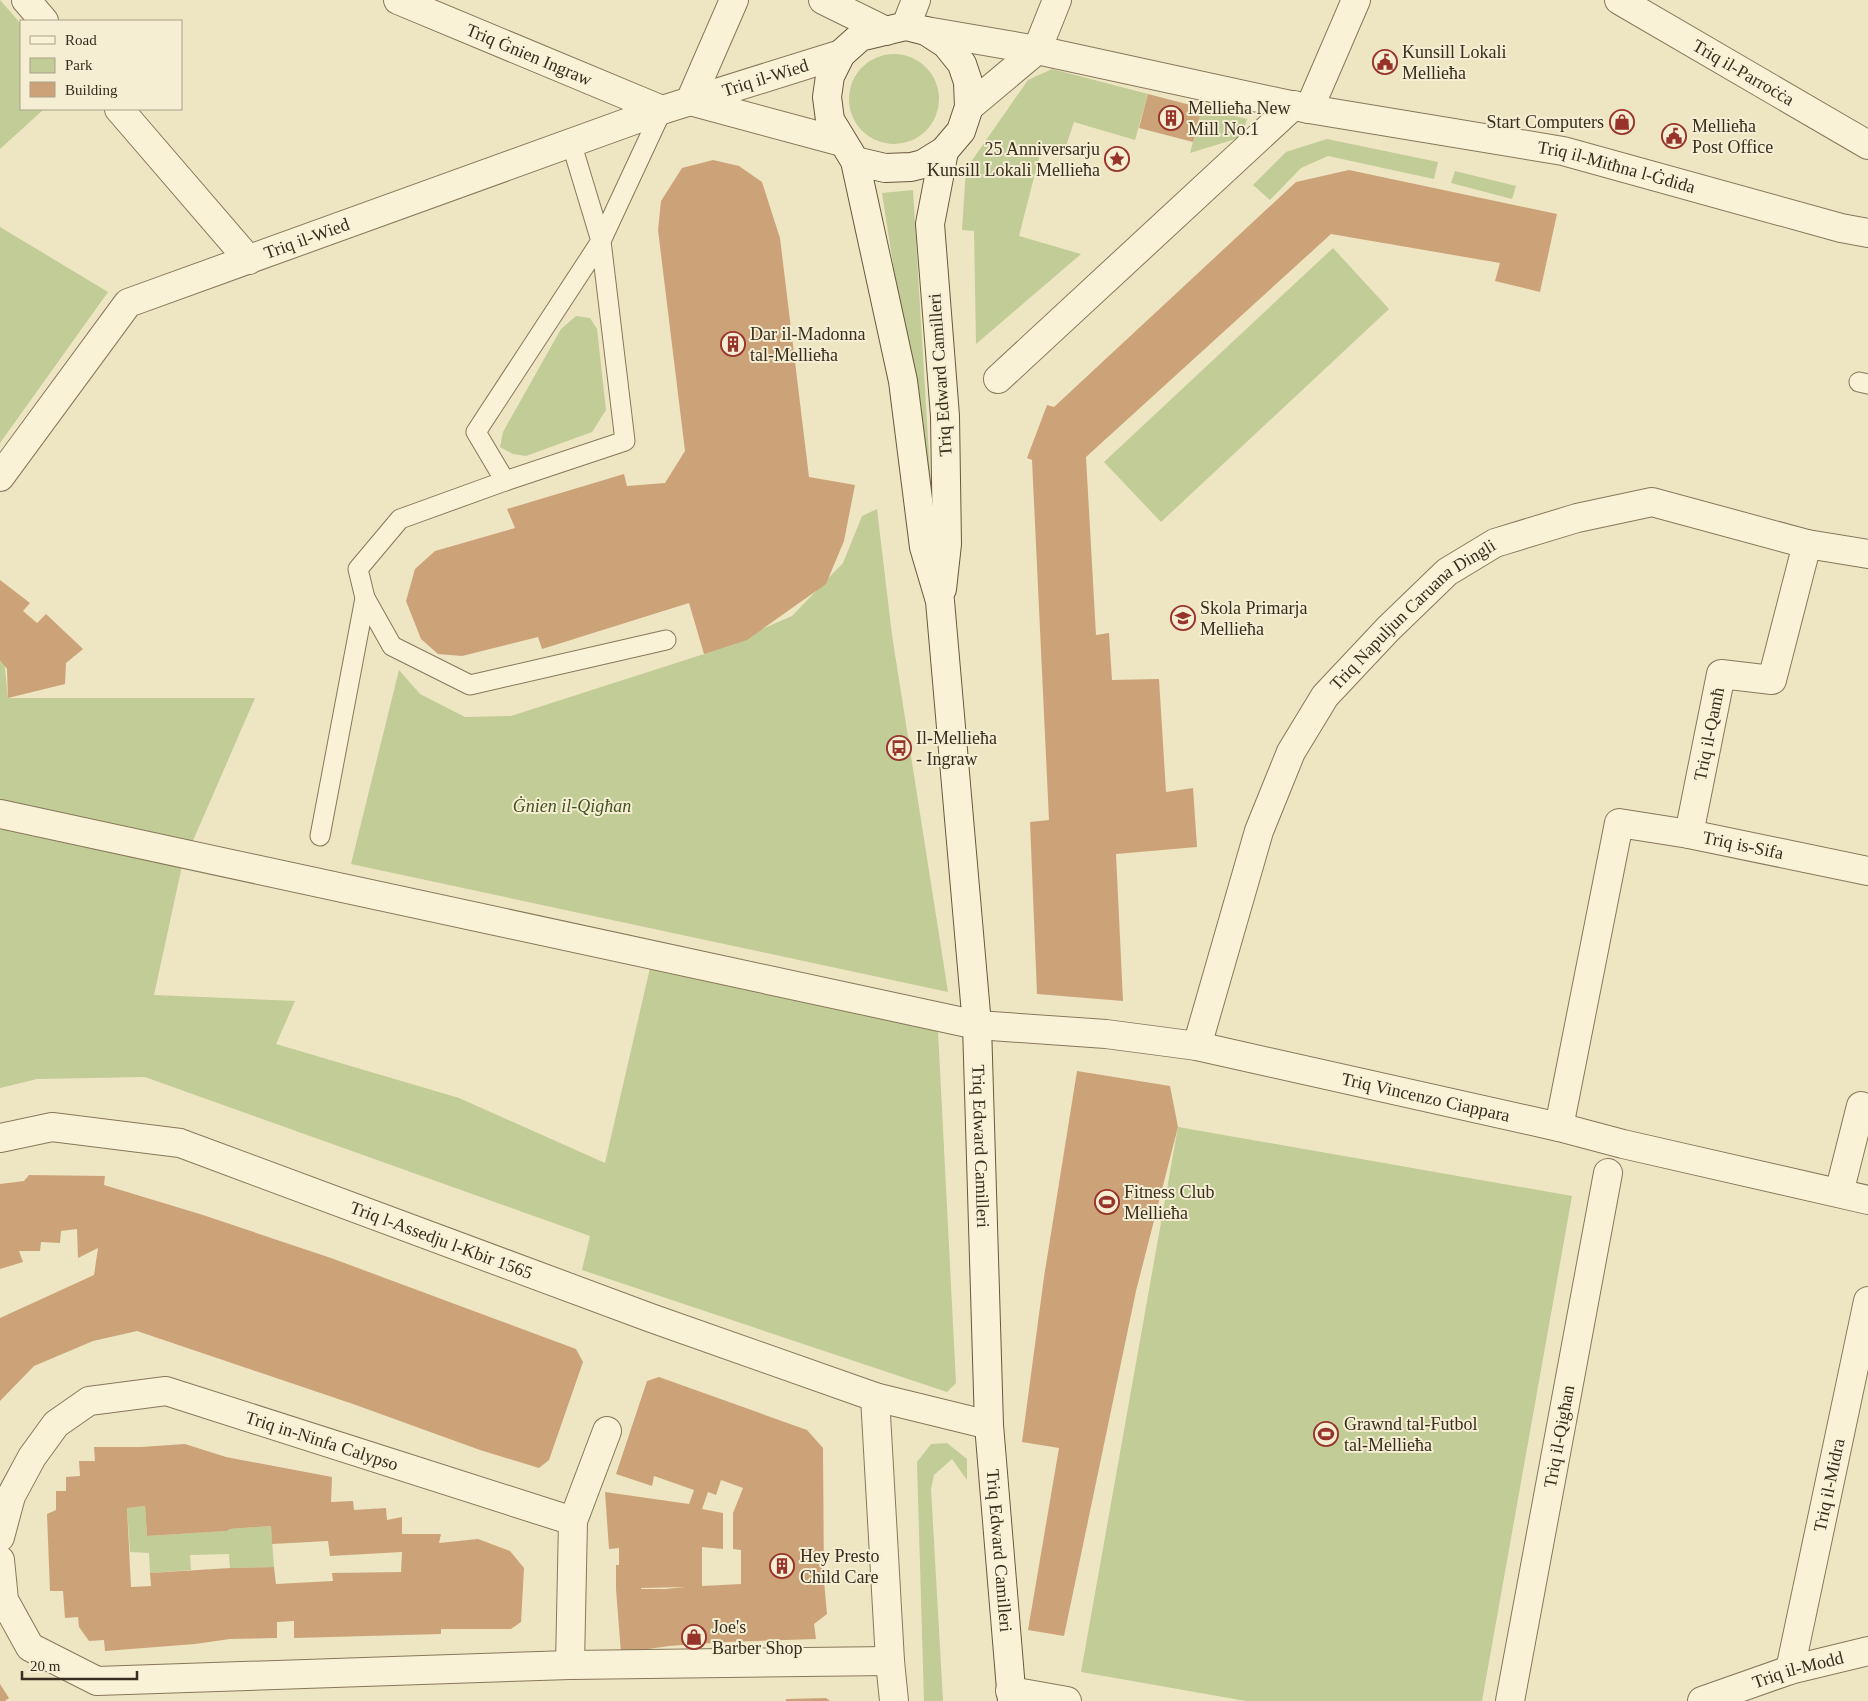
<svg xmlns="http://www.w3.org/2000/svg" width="1868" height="1701" viewBox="0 0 1868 1701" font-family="Georgia,serif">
  <rect width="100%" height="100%" fill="#eee5c3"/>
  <g fill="#c1cc97">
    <path d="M0 0 21 24V109H44L0 149Z"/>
    <circle cx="894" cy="99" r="45"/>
    <path d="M1052 69 1148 94 1135 140 1074 122 1065 149 1042 146 1019 236 1081 254 976 344 974 231 962 230 966 169 1028 80Z"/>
    <path d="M1202 108 1247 119 1242 137 1190 153Z"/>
    <path d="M1327 139 1438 162 1434 179 1328 156 1301 168 1270 200 1253 185 1286 152Z"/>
    <path d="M1455 171 1516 186 1512 199 1451 183Z"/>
    <path d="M913 190 933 522 882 193Z"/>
    <path d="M0 227 108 292 0 443Z"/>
    <path d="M1333 248 1389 309 1161 522 1104 462Z"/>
    <path d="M576 316 590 318 597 329 606 410 592 432 526 456 513 454 500 447 503 432 561 329Z"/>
    <path d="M877 509 892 635 948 992 351 864 399 670 420 694 465 717 511 716 704 654 792 616 843 563 862 516Z"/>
    <path d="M0 620 8 698H255L182 866 154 995 295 1001 276 1044 459 1098 605 1163 650 968 938 1031 956 1383 947 1392 582 1270 590 1236 145 1077 37 1079 0 1088Z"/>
    <path d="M1178 1127 1572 1196 1482 1701H1246L1081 1672Z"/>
    <path d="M947 1443 967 1459V1480L952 1459 934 1475 931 1489 943 1701H924L917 1462 931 1444Z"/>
    <path d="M145 1506 147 1536 227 1531 230 1529 271 1526 274 1567 230 1568 229 1554 190 1555 191 1570 150 1573 149 1553 130 1552 127 1508Z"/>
  </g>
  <g fill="#cca378" fill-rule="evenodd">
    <path d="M1148 94 1202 108 1193 142 1139 128Z"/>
    <path d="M713 160 739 166 762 182 780 238 809 477 855 485 844 541 826 584 747 640 704 654 689 603 542 649 538 637 462 656 438 654 421 639 406 601 415 569 435 551 515 528 507 509 624 474 627 486 665 483 685 451 658 230 661 201 682 168Z"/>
    <path d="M1349 170 1557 214 1540 292 1495 281 1500 263 1331 234 1086 457 1096 635 1109 633 1112 680 1159 679 1166 792 1193 788 1197 847 1116 854 1123 1001 1037 994 1030 822 1049 820 1032 460 1027 458 1047 405 1054 407 1296 182Z"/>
    <path d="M0 580 30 603 23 611 37 623 46 614 83 649 66 663 65 684 8 698 7 669 0 660Z"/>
    <path d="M1077 1071 1170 1086 1178 1127 1136 1291 1064 1636 1028 1630 1059 1448 1022 1442 1044 1277Z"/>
    <path d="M29 1175 105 1176 104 1185 203 1215 331 1258 576 1349 583 1362 549 1460 539 1468 480 1450 353 1404 137 1331 93 1341 34 1366 0 1401V1318L94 1275 98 1248 78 1258 77 1229 61 1231 60 1243 41 1242 40 1251H19L23 1262 0 1269V1184L24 1181Z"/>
    <path d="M659 1377 807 1430 823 1448 824 1581 827 1614 814 1624 816 1639 726 1642 669 1646 621 1653 616 1589V1565H619V1548L609 1549 605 1492 689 1504 694 1490 654 1476 652 1486 616 1474 647 1381ZM721 1480 743 1488 733 1513V1549L741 1550V1584L702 1586V1547L723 1549V1513L702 1509 708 1492 716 1495ZM685 1587 665 1589H641V1588Z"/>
    <path d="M185 1444 226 1457 332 1477 331 1502 353 1501 354 1510 386 1508 387 1520 402 1517V1534H441L439 1543 478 1539 510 1551 524 1568 521 1622 511 1629H441V1634L294 1638V1621L277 1622V1638L230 1639 195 1644 105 1651 104 1640 89 1641 79 1627 78 1617 65 1618 63 1591H50L47 1514 56 1510V1491H66V1477L80 1476 79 1461H95L94 1447H141ZM145 1506 147 1536 227 1531 230 1529 271 1526 272 1544 328 1541 330 1556 402 1552 401 1572 332 1573 333 1581 276 1584 274 1567 230 1568 150 1573 151 1586 131 1587 127 1508Z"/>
    <path d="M0 1684 9 1698 5 1701H0Z"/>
    <path d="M826 1698 830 1701H786V1699Z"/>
  </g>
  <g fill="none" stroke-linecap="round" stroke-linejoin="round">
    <defs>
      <g id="lane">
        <path d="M571 142 601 241 625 441 505 481 476 432 601 241 662 110"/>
        <path d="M1859 382 1868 384"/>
        <path d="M365 598 392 646 470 685 666 640"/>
        <path d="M320 836 365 598 358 569 400 519 505 481"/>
      </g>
      <g id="street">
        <path d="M26 0 44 21"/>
        <path id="s1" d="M398 0 662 110"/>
        <path d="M823 0 886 31"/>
        <path id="s2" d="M1619 0 1868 145"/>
        <path d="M906 26 916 0"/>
        <path id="s3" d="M926 31 1037 50 1309 109 1563 151 1841 228 1868 233"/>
        <path d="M690 101 842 142"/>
        <path d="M690 101 734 0"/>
        <path d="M969 107 1037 50 1057 0"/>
        <path d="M119 109 249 260"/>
        <path d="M1309 109 1356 0"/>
        <path d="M998 379 1294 105"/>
        <path id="s4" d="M0 477 128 303 662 110 841 54"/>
        <path id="s5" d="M0 814 977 1025 1106 1034 1197 1046 1559 1127 1623 1144 1868 1200"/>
        <path id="s6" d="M1689 834 1721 674 1772 680 1807 544"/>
        <path id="s7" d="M1197 1046 1259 831 1291 752 1325 696 1388 629 1447 572 1495 543 1577 518 1652 502 1807 544 1868 554"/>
        <path id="s8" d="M1559 1127 1619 823 1689 834 1868 871"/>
        <path id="s9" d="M0 1138 52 1127 180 1143 651 1318 875 1397 890 1661 894 1701"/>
        <path d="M1839 1193 1861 1106"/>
        <path d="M875 1397 989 1425"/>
        <path d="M573 1521 607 1431"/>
        <path id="s10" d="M0 1537 11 1496 32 1457 56 1424 89 1401 166 1391 573 1521 570 1665"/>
        <path d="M0 1560 4 1600 30 1647 97 1681 570 1665 890 1661"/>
        <path id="s11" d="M1790 1670 1868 1301"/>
        <path d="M1010 1691 1067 1701"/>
        <path id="s12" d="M1510 1701 1608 1173"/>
        <path id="s13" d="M1702 1701 1790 1670 1868 1651"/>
      </g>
      <g id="secondary">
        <path id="s14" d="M855 161 885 168 911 167 923 164 944 151 961 131 969 107 968 82 962 64 946 44 926 31 906 26 860 37 841 54 830 76 827 97 830 120 855 161 903 381 924 547 940 601 977 1025 989 1425 1012 1701"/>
        <path d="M942 589 947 544 945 416 930 224 944 151"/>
      </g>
    </defs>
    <use href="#lane" stroke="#88775a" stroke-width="21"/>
    <use href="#street" stroke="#88775a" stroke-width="30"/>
    <use href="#secondary" stroke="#6a583d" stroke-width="30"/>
    <use href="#lane" stroke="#f9f2d6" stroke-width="19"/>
    <use href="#street" stroke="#f9f2d6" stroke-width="28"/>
    <use href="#secondary" stroke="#f9f2d6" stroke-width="28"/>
  </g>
  <defs>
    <symbol id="civic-ring" viewBox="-11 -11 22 22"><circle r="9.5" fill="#f5eed2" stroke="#97332a" stroke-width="1.5"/><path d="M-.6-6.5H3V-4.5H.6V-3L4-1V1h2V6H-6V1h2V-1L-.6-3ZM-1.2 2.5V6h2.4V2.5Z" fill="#97332a"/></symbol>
    <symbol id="building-ring" viewBox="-11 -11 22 22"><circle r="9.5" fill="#f5eed2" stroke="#97332a" stroke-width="1.5"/><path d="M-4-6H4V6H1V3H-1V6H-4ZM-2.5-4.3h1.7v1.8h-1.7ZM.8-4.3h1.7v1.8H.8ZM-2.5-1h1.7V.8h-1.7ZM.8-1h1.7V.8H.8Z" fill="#97332a"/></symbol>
    <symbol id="shop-ring" viewBox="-11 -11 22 22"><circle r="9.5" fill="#f5eed2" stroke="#97332a" stroke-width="1.5"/><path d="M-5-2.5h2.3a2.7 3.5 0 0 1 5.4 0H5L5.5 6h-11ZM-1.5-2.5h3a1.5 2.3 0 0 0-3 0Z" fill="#97332a"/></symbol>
    <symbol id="sight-ring" viewBox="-11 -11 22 22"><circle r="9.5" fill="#f5eed2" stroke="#97332a" stroke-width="1.5"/><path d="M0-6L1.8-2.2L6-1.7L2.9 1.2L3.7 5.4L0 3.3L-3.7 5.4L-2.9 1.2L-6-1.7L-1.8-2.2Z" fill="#97332a"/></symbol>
    <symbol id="school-ring" viewBox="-11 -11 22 22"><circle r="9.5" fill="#f5eed2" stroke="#97332a" stroke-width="1.5"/><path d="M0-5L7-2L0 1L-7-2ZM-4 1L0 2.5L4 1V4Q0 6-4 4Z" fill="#97332a"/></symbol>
    <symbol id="bus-ring" viewBox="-11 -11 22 22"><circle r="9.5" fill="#f5eed2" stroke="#97332a" stroke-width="1.5"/><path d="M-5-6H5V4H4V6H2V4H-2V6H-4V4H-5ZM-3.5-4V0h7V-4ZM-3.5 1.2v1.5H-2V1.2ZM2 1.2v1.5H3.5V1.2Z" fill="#97332a"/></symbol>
    <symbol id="stadium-ring" viewBox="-11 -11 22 22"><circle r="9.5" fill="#f5eed2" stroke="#97332a" stroke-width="1.5"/><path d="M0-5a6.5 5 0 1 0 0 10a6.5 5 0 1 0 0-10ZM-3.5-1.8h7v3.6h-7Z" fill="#97332a"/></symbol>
  </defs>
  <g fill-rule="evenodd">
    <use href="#civic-ring" x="1371" y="48" width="28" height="28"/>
    <use href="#building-ring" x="1157" y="104" width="28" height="28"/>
    <use href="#shop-ring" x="1608" y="108" width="28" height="28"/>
    <use href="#civic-ring" x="1660" y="122" width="28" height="28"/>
    <use href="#sight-ring" x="1103" y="145" width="28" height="28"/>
    <use href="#building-ring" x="719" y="330" width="28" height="28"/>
    <use href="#school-ring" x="1169" y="604" width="28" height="28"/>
    <use href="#bus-ring" x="885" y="734" width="28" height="28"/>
    <use href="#stadium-ring" x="1093" y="1188" width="28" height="28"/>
    <use href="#stadium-ring" x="1312" y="1420" width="28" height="28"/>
    <use href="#building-ring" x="768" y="1552" width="28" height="28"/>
    <use href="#shop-ring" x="680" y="1623" width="28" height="28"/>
  </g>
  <g text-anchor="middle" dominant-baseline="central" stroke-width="4" stroke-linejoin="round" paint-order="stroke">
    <g font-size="18" fill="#382d1e" stroke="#f5eed2" text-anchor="start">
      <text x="1402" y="52">Kunsill Lokali<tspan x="1402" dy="21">Mellieħa</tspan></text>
      <text x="1188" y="108">Mellieħa New<tspan x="1188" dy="21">Mill No.1</tspan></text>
      <text x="1604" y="122" text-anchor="end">Start Computers</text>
      <text x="1692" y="126">Mellieħa<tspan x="1692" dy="21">Post Office</tspan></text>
      <text x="1100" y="149" text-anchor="end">25 Anniversarju<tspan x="1100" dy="21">Kunsill Lokali Mellieħa</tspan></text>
      <text x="750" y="334">Dar il-Madonna<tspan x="750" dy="21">tal-Mellieħa</tspan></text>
      <text x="1200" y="608">Skola Primarja<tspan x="1200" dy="21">Mellieħa</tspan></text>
      <text x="916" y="738">Il-Mellieħa<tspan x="916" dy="21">- Ingraw</tspan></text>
      <text x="1124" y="1192">Fitness Club<tspan x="1124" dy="21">Mellieħa</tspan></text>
      <text x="1344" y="1424">Grawnd tal-Futbol<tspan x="1344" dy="21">tal-Mellieħa</tspan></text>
      <text x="800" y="1556">Hey Presto<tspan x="800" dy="21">Child Care</tspan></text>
      <text x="712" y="1627">Joe's<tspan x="712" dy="21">Barber Shop</tspan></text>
    </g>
    <g font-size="18" fill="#382d1e" stroke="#f5eed2">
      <text stroke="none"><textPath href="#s1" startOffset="142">Triq Ġnien Ingraw</textPath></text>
      <text stroke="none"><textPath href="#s2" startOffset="144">Triq il-Parroċċa</textPath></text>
      <text stroke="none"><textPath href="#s4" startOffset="892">Triq il-Wied</textPath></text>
      <text stroke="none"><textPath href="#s3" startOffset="704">Triq il-Mitħna l-Ġdida</textPath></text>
      <text stroke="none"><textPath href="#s4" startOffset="406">Triq il-Wied</textPath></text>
      <text transform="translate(940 375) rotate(-94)">Triq Edward Camilleri</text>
      <text stroke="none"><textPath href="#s7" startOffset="495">Triq Napuljun Caruana Dingli</textPath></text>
      <text stroke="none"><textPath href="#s6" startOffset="102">Triq il-Qamħ</textPath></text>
      <text stroke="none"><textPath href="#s8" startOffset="436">Triq is-Sifa</textPath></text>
      <text stroke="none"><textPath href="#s5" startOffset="1455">Triq Vincenzo Ciappara</textPath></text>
      <text stroke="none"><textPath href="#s14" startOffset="1445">Triq Edward Camilleri</textPath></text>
      <text stroke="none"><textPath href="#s9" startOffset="461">Triq l-Assedju l-Kbir 1565</textPath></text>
      <text stroke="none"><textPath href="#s12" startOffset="269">Triq il-Qigħan</textPath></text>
      <text stroke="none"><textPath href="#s10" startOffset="409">Triq in-Ninfa Calypso</textPath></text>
      <text stroke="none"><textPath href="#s11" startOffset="189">Triq il-Midra</textPath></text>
      <text stroke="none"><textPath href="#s14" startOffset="1850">Triq Edward Camilleri</textPath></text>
      <text stroke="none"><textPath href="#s13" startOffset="101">Triq il-Modd</textPath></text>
    </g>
    <g font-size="18" font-style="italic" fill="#445424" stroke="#f5eed2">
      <text x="572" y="806">Ġnien il-Qigħan</text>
    </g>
  </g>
  <rect x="20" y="20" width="162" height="90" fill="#f5eed2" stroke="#a9a18a"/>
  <rect x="30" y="36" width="25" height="8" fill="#f9f2d6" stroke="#a9a18a"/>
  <text x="65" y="45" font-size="15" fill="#382d1e">Road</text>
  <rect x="30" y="58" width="25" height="15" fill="#c1cc97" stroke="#a9a18a"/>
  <text x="65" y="70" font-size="15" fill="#382d1e">Park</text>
  <rect x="30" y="82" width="25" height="15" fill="#cca378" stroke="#a9a18a"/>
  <text x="65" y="95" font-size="15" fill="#382d1e">Building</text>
  <path d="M22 1671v8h115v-8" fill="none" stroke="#382d1e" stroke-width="2.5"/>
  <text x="30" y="1671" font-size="15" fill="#382d1e" stroke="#f5eed2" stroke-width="4" paint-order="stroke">20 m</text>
</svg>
